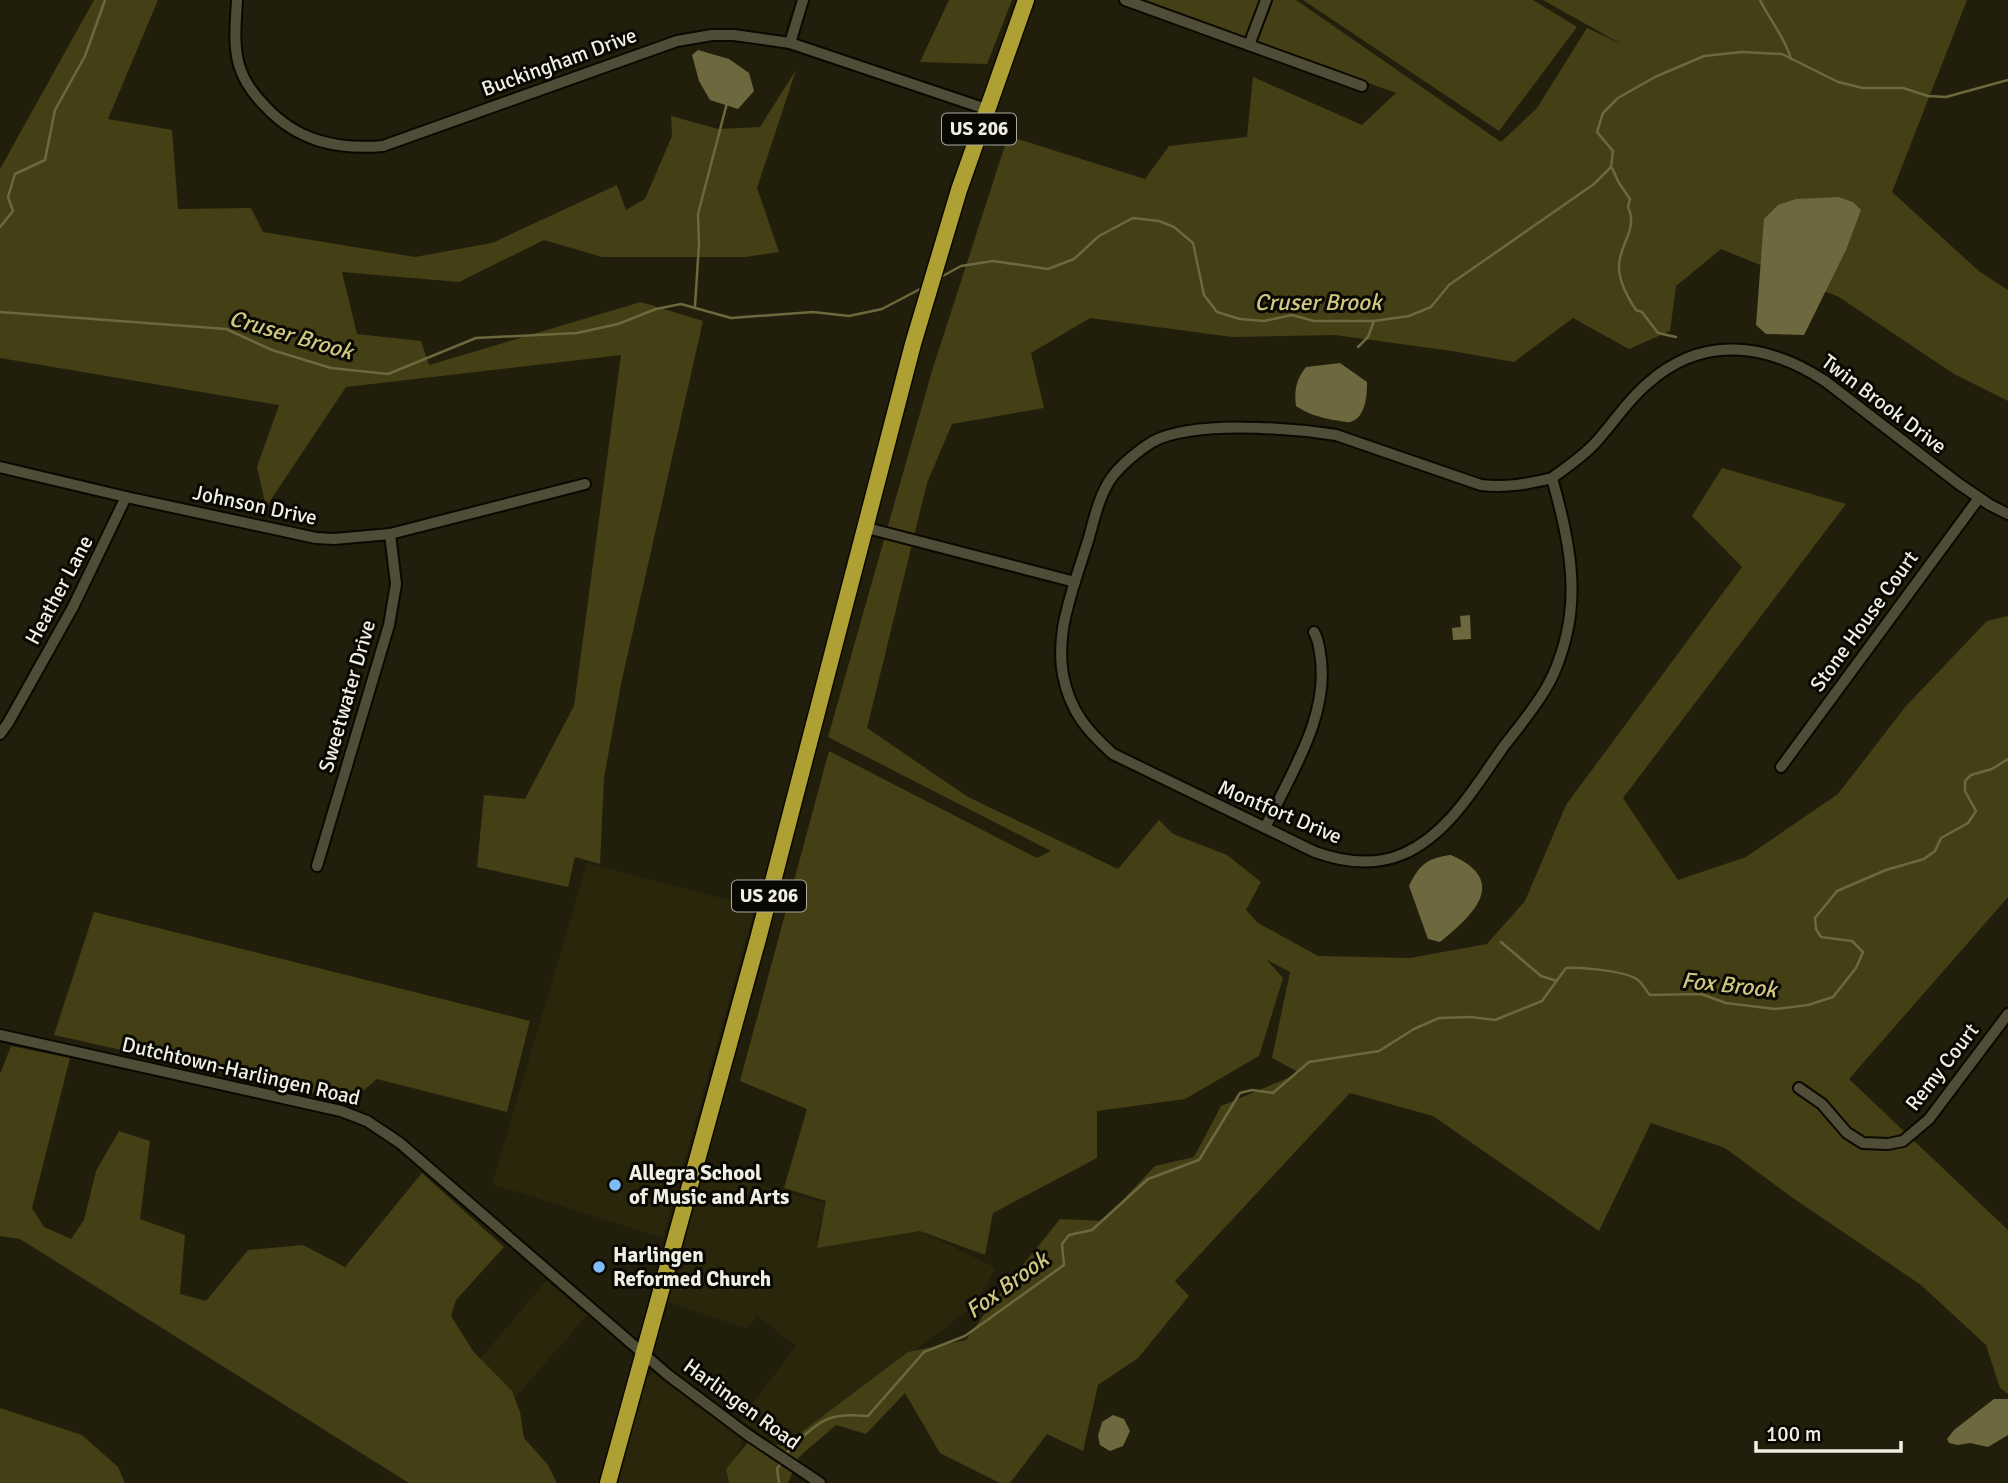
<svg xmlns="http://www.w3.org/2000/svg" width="2008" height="1483" viewBox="0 0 2008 1483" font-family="Signika,sans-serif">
  <rect width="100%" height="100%" fill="#211f0c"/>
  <g fill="#29260b">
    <path d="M587 863 755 907 663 1238 492 1184Z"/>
    <path d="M704 1170 827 1204 815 1243 853 1198 996 1268 975 1305 785 1449 740 1420 796 1346 757 1316 746 1328 668 1302Z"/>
    <path d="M546 1281 587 1315 515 1398 476 1364Z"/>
    <path d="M654 1373 743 1439 728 1483H618L646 1378Z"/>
  </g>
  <g fill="#453f16">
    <path d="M94 0H158L108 119 172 130 178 209 251 208 263 232 415 257 492 243 617 185 626 210 645 199 672 136 671 116 718 129 760 127 796 70 757 188 779 252 745 257H602L544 240 459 282 342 272 357 334 421 341 429 365 641 302 703 321 621 684 604 778 600 864 575 857 568 887 477 867 484 795 525 799 574 706 621 355 346 387 266 507 257 467 279 405 0 358V169Z"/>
    <path d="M949 0H1012L987 64 920 62Z"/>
    <path d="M1141 0H1296L1501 142 1537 108 1587 28 1623 45 1543 0H1967L1892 192 1980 272 2008 290V401L1954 374 1839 297 1721 249 1676 286 1670 331 1629 349 1573 318 1514 362 1452 351 1335 335 1232 337 1090 318 1031 353 1044 408 952 424 927 483 867 728 968 797 1118 869 1159 820 1173 834 1227 855 1261 882 1246 910 1258 923 1318 956 1410 958 1487 944 1525 901 1566 805 1742 567 1692 516 1722 468 1846 504 1623 798 1678 880 1746 857 1838 794 1906 706 1987 621 2008 616V897L1849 1079 2008 1230V1394L2000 1388 1986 1345 1921 1285 1793 1198 1725 1148 1651 1123 1599 1231 1433 1116 1350 1093 1175 1281 1189 1296 1138 1358 1098 1385 1083 1451 1047 1434 1010 1483H1000L940 1453 905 1393 866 1434 836 1425 799 1457 788 1483H729L726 1469 751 1439 783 1446 908 1352 966 1340 990 1306 1060 1219 1103 1221 1155 1166 1194 1157 1221 1106 1300 1073 1272 1058 1290 972 1267 960 1283 978 1259 1056 1185 1099 1097 1111V1158L993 1213 985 1255 920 1231 817 1248 826 1201 784 1188 807 1109 740 1081 829 751 1037 858 1051 851 828 737 932 371 1008 136 1145 179 1169 146 1247 137 1253 77 1362 125 1396 93Z"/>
    <path d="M1303 0H1533L1577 27 1499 131Z"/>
    <path d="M94 912 530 1021 507 1112 377 1079 351 1101 54 1035Z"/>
    <path d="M11 1046 70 1058 32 1208 44 1227 71 1239 84 1220 96 1171 119 1131 150 1141 140 1219 185 1235 180 1294 206 1301 248 1250 303 1245 345 1267 422 1173 504 1247 456 1300 451 1316 473 1351 512 1391 520 1412 524 1438 548 1465 557 1483H409L20 1239 0 1236V1074Z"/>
    <path d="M0 1408 82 1435 118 1467 125 1483H0Z"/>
  </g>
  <g fill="#6d683e">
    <path d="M698 50 729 59 749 73 754 91 738 109 710 100 699 81 692 55Z"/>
    <path d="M1838 197 1853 202 1861 210 1846 250 1804 335 1766 334 1756 325 1764 219 1778 205 1796 199Z"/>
    <path d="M1340 363 1367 382C1367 395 1366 418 1350 422 1346 423 1338 420 1333 420 1319 417 1308 414 1296 406 1294 390 1296 380 1306 367Z"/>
    <path d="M1470 615 1471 639 1453 640 1452 628 1461 627 1460 616Z"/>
    <path d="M1451 855C1510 881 1473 915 1440 942L1428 939 1409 886C1419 865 1427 858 1451 855Z"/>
    <path d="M1994 1399H2008V1435L1988 1447 1970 1443 1958 1445 1949 1443 1947 1439 1954 1430Z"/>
    <path d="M1113 1415 1124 1419 1130 1431 1123 1446 1110 1451 1100 1445 1098 1436 1102 1422Z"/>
  </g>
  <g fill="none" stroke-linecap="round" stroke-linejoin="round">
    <g stroke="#6d683e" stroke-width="2.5">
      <path d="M1760 0C1769 19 1786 39 1791 59"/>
      <path d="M1612 168 1619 183 1630 199 1628 207C1639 229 1618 246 1619 267 1619 282 1628 298 1636 310L1642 312 1658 333 1676 337"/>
      <path d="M0 227 13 211 8 197 15 174 45 160 55 110 85 56 105 0"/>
      <path d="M939 278 961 266 993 261 1048 269 1074 259 1099 236 1133 218 1159 221 1174 227 1193 243 1204 295 1217 312 1240 319 1264 321 1292 315 1314 321H1374L1409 316 1431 307 1449 285 1594 184 1611 167 1613 151 1597 132 1603 113 1618 98 1655 77 1704 56 1742 52 1782 54 1838 82 1863 88H1903L1928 96 1946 97 2008 80"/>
      <path d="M695 306 699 244 698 214 727 103"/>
      <path d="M0 312 226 329 272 350 331 368 388 374 476 338 577 333 618 324 656 309 681 304 731 318 813 312 849 316 882 309 924 287"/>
      <path d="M1358 347 1368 337 1374 321"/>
      <path d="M1501 942 1541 976 1557 981"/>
      <path d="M784 1457C791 1446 815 1424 828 1419 841 1414 855 1415 868 1416L924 1352 965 1336 1064 1265 1062 1244 1069 1235 1092 1230 1148 1179 1199 1160 1240 1093 1252 1090 1273 1093 1309 1062 1379 1051 1414 1029 1439 1018 1471 1017 1495 1020 1542 1001 1566 968C1580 967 1630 971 1639 981 1643 984 1646 991 1650 995L1701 994 1726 1003 1775 1009 1808 1005 1833 997 1856 968 1863 952 1852 941 1821 937 1816 929 1815 918 1837 891 1886 870 1924 859 1935 851 1941 838 1968 823 1976 811 1965 791V781L1971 775 1992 769 2008 759"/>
      <path d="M779 1483 777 1469 781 1463"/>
    </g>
    <defs>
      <g id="minor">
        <path d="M237 0C236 21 233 44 239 65 244 82 253 94 265 106 297 141 337 150 383 146L677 41 712 35H734L790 43 986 109"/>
        <path d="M1125 0 1362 86"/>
        <path d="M790 43 803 0"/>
        <path d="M1249 45 1266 0"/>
        <path d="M0 467 126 497 316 538 334 539 390 534 585 484"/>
        <path d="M1552 478C1528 484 1506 488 1481 485L1336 435C1290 428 1193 420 1152 442 1139 450 1122 464 1112 477 1099 495 1094 520 1088 541 1079 569 1068 599 1063 628 1061 643 1060 660 1063 675 1070 711 1087 731 1113 754L1315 852C1343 862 1375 866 1403 854 1449 834 1476 785 1504 746 1518 728 1533 710 1545 690 1558 669 1567 639 1570 615 1576 570 1564 521 1552 478 1567 467 1585 455 1597 441 1614 422 1628 400 1647 384 1702 334 1767 343 1825 381L1959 484 1990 505 2008 514"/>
        <path d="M867 528 1075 582"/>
        <path d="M0 734 8 723 73 607 126 497"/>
        <path d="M1781 767 1979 498"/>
        <path d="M1265 828C1290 774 1331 715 1320 653 1319 645 1318 639 1314 632"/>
        <path d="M317 866 389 625 396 584 390 534"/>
        <path d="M0 1035 341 1111 367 1121 400 1143 668 1375 748 1435 820 1483"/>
        <path d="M1799 1088 1822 1104 1847 1133 1863 1143 1888 1144 1903 1141 1929 1119 2008 1014"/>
      </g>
      <path id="highway" d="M608 1483 758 939 913 344 959 190 1026 0"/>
    </defs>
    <use href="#minor" stroke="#0b0800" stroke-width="14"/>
    <use href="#highway" stroke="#0b0800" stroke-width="19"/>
    <use href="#minor" stroke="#4f4d38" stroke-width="10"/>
    <use href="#highway" stroke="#aea032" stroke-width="16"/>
  </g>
  <g fill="#7ebdf9" stroke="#090803" stroke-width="2.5">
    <circle cx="615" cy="1185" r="7"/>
    <circle cx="599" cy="1267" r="7"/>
  </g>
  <g text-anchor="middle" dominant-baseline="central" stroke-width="6" stroke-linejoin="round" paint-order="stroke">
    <g fill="#090803" stroke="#abaaa0" stroke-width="2">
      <rect x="942" y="113.5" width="74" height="31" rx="5"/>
      <rect x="732" y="880.5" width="74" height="31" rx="5"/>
    </g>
    <g font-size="19" font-weight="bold" fill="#f0efe3">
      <text x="979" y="129">US 206</text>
      <text x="769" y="896">US 206</text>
    </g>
    <g font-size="21" fill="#f0efe3" stroke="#090803">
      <text transform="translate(559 62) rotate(-20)">Buckingham Drive</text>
      <text transform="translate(1884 404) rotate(37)">Twin Brook Drive</text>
      <text transform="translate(255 505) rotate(12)">Johnson Drive</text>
      <text transform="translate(59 590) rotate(-62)">Heather Lane</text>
      <text transform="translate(1864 621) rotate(-54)">Stone House Court</text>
      <text transform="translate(347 696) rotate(-74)">Sweetwater Drive</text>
      <text transform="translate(1280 812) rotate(23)">Montfort Drive</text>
      <text transform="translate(1942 1067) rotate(-52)">Remy Court</text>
      <text transform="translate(241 1071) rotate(13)">Dutchtown-Harlingen Road</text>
      <text transform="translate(742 1404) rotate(36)">Harlingen Road</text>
    </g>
    <g font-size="21" font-weight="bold" fill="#f0efe3" stroke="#090803" text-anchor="start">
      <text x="629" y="1173">Allegra School<tspan x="629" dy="24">of Music and Arts</tspan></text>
      <text x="613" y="1255">Harlingen<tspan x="613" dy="24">Reformed Church</tspan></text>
    </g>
    <g font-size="23" font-style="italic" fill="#d1c781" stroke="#090803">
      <text x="1318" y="302">Cruser Brook</text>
      <text transform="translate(291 335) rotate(16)">Cruser Brook</text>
      <text transform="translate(1729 985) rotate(6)">Fox Brook</text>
      <text transform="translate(1007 1285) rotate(-36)">Fox Brook</text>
    </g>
  </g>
  <path d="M1756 1441v10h145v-10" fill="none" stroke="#f0efe3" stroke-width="3.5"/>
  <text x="1766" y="1441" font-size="21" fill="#f0efe3" stroke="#090803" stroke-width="5" paint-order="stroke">100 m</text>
</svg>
